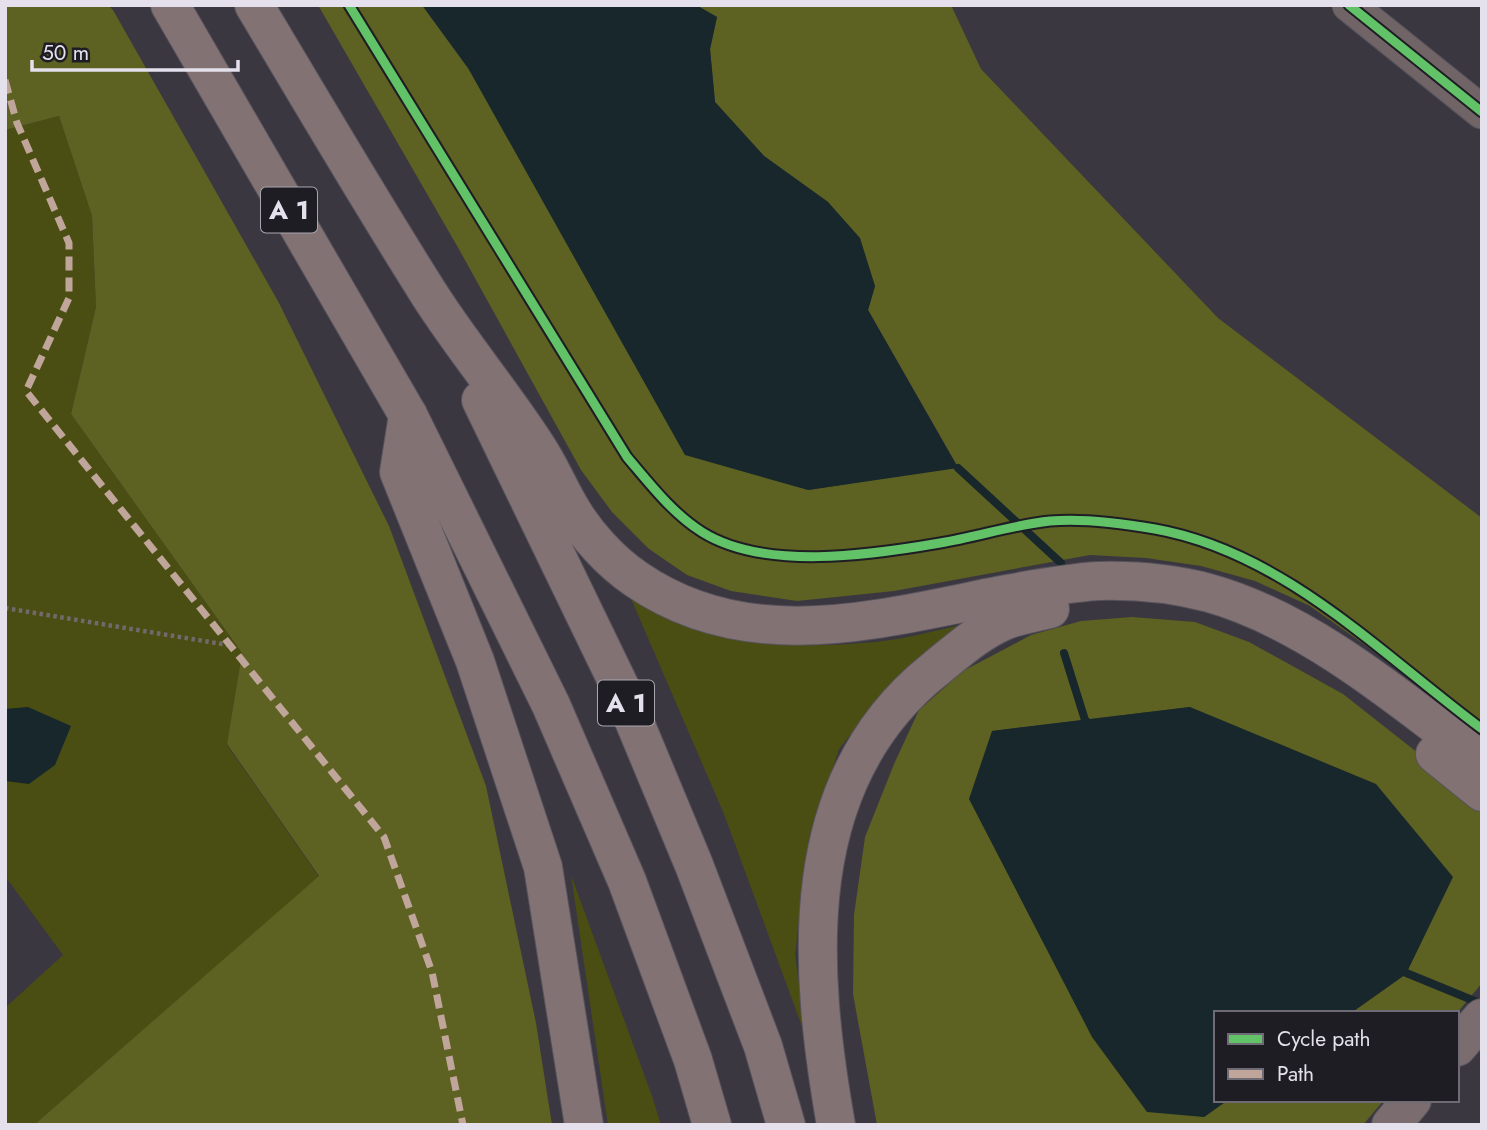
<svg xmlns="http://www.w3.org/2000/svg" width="1487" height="1130" viewBox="0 0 1487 1130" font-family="Jost,sans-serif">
  <rect width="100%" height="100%" fill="#3a3741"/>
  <g fill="#4b4e12">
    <path d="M59 116 92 216 96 307 71 414 242 653 227 745 319 877 34 1125H5V1008L63 955 5 876V130Z"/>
    <path d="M629 594C705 647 786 650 876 642 906 639 937 630 966 624L893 682 839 749 809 839 795 955 807 1040 724 814Z"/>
    <path d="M571 875 652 1096 661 1125H608Z"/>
  </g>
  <g fill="#5d6121">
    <path d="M5 5H108L113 10 279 303 389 526 486 786 536 1023 552 1125H34L319 876 227 744 242 653 71 414 96 307 92 216 59 116 5 130Z"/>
    <path d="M318 5H422L468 68 808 490 958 467 868 310 875 286 828 202 764 156 715 102 710 49 717 17 696 5H951L981 69 1218 318 1482 518V728L1310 606 1255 581 1201 566 1146 558 1090 555 894 591 797 601 731 591 687 575 649 549 612 512 581 470 460 251Z"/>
    <path d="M1132 617 1195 622 1249 642 1343 694 1432 764 1482 811V983L1457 1013H1351L1406 974 1190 707 992 731 1204 1117 1228 1100H1384L1363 1125H877L853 994 854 915 865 837 894 764 919 710 963 671 1031 635 1081 621Z"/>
  </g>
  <g fill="#17272b">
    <path d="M422 5H696L717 17 710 49 715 102 764 156 828 202 860 238 875 286 868 310 958 468 808 490 685 455 468 68Z"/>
    <path d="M28 707 71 726 55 765 29 784 5 781V709Z"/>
    <path d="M1190 707 1376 784 1453 877 1406 974 1351 1013H1216V1100H1228L1204 1117 1147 1112 1092 1037 969 799 992 731Z"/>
  </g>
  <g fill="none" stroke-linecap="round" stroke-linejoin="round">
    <g stroke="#17272b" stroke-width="8">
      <path d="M958 468 1061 563"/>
      <path d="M1064 653 1085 720 1093 727"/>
      <path d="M1399 970 1482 1004"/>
    </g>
    <defs>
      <path id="minor" d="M1349 5 1482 112"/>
      <g id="major">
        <path d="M1457 1047 1482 1018"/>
        <path d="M1391 1125 1412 1100"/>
      </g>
      <g id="highway">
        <path d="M170 5 408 415 551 705 627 881 693 1060 712 1125"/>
        <path d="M254 5C312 102 369 199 429 294 464 349 506 398 540 452 552 471 560 491 571 509 586 535 611 562 636 579 749 657 879 619 1002 595 1034 589 1065 583 1098 581 1134 580 1175 584 1209 593 1307 620 1402 700 1482 761"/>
        <path d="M481 400 620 687 694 865 763 1046 786 1125"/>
        <path d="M408 415 399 472 475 661 543 867 584 1125"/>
        <path d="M1435 754 1482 792"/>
        <path d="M836 1125C808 966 794 782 934 670 955 653 978 632 1004 621 1018 615 1035 613 1050 609"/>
      </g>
    </defs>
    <use href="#minor" stroke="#56535c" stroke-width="35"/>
    <use href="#major" stroke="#56535c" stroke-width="40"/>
    <use href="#highway" stroke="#56535c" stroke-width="40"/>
    <path stroke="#72696d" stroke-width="4.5" stroke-dasharray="3.5 3.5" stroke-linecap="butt" d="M5 608 228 645"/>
    <use href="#minor" stroke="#706466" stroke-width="33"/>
    <use href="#major" stroke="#7b6c6f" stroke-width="38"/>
    <use href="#highway" stroke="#837274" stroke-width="38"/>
    <path stroke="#c0a59a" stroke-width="7" stroke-dasharray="14 7" stroke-linecap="butt" d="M5 80 17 123 69 243V298L26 391 384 837 432 972 463 1125"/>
    <defs>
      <g id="cycleway">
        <path d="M349 5 627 457C650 484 672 513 702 532 764 571 871 555 940 543 977 537 1012 525 1050 521 1084 518 1121 523 1155 529 1284 552 1381 654 1482 729"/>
        <path d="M1349 5 1482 112"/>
      </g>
    </defs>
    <use href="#cycleway" stroke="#1f1d24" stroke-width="13"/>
    <use href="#cycleway" stroke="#61c268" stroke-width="9"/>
  </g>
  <g text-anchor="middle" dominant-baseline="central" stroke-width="6" stroke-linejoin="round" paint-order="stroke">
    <g fill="#1f1d24" stroke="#a9a6b0" stroke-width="2">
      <rect x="261" y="187.5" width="56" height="45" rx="5"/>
      <rect x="598" y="680.5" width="56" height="45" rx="5"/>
    </g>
    <g font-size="26" font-weight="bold" fill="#e4e1ec">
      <text x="289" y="210">A 1</text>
      <text x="626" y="703">A 1</text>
    </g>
  </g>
  <rect width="1487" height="1130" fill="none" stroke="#e4e1ec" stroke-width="14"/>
  <rect x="1214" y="1011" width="245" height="91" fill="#1f1d24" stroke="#6e6b74" stroke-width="2"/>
  <rect x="1228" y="1034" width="35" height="10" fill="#61c268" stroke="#6e6b74" stroke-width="2"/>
  <text x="1277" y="1046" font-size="21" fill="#e4e1ec">Cycle path</text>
  <rect x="1228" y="1069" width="35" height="10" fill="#c0a59a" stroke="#6e6b74" stroke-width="2"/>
  <text x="1277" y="1081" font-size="21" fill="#e4e1ec">Path</text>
  <path d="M32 60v10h206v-10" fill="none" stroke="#e4e1ec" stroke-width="3.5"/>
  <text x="42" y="60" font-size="21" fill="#e4e1ec" stroke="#1f1d24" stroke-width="5" paint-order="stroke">50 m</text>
</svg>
